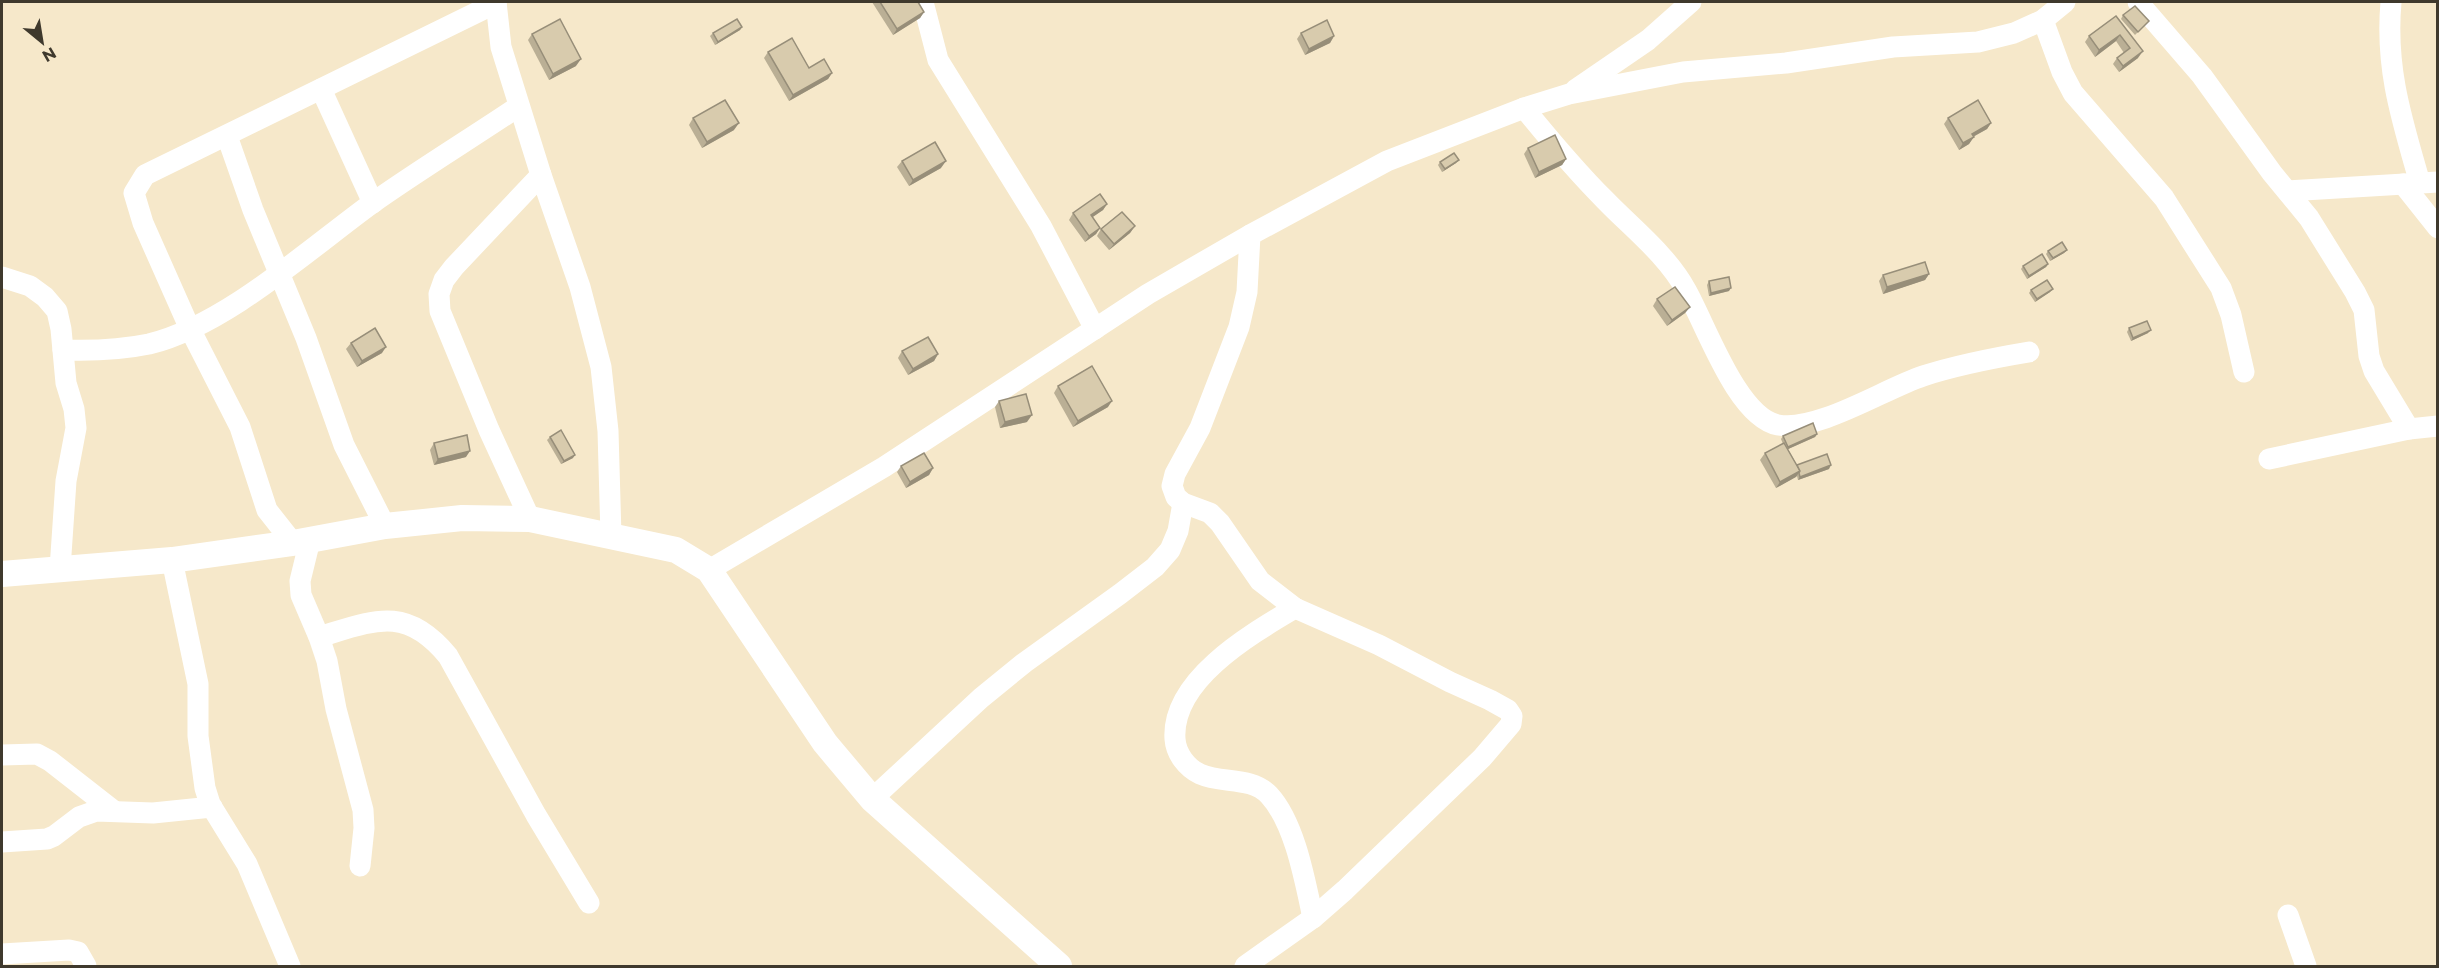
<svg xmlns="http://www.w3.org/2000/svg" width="2439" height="968" viewBox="0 0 2439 968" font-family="Montserrat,sans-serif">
  <rect width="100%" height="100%" fill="#f6e8ca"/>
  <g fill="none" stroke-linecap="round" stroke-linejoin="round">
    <g stroke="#fff" stroke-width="21">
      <path d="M496 2 501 47 541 175 580 287 601 367 608 431 611 536"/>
      <path d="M923 2 938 60 1041 226 1095 329"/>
      <path d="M2138 2 2202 76 2272 173 2309 218 2355 292 2364 310 2369 356 2374 371 2409 429"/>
      <path d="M2391 2C2385 69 2402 120 2420 183"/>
      <path d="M2043 20 2062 72 2073 93 2164 198 2221 288 2231 315 2244 372"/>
      <path d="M321 89 373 203"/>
      <path d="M1575 90 1648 40 1691 2"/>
      <path d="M1524 108C1550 140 1576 171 1605 200 1632 228 1667 255 1686 290 1706 325 1737 417 1778 425 1818 432 1884 389 1923 376 1957 365 1993 358 2029 352"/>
      <path d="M227 136 253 210 306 338 344 445 385 526"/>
      <path d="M2403 184 2438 228"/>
      <path d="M2287 191 2438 182"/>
      <path d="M2 277 30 286 45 297 57 311 61 329 66 383 74 409 76 428 66 481 60 569"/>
      <path d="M63 350C92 351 120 350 149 344 224 326 308 250 371 204 419 170 470 139 519 106"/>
      <path d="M2269 459 2409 429 2438 426"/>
      <path d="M530 519 489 430 440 311 439 294 444 280 454 267 541 175"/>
      <path d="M310 540 300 581 301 595 319 637 327 661 336 709 363 810 364 828 360 866"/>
      <path d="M293 543 267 510 240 427 190 329 143 223 134 193 145 175 496 3"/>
      <path d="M172 560 198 684V736L205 788 210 804 247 864 290 966"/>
      <path d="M709 570 884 467 1148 294 1250 235 1387 161 1524 108 1569 94 1683 72 1786 63 1893 47 1978 42 2014 33 2043 20 2065 2"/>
      <path d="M1295 608C1251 634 1171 680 1175 739 1176 754 1187 768 1200 774 1222 784 1251 776 1269 795 1295 823 1305 881 1313 918"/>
      <path d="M319 637C375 620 406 605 448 656L536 815 589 903"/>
      <path d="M2 755 37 754 50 761 114 811"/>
      <path d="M872 799 981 698 1024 663 1120 594 1155 567 1170 550 1178 531 1183 503"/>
      <path d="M2 842 47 839 54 836 79 817 96 811 153 813 212 807"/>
      <path d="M2288 915 2306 966"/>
      <path d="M2 954 69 950 78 952 86 966"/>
      <path d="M1245 966 1313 918 1345 890 1482 758 1511 724 1512 716 1508 710 1490 700 1450 682 1379 645 1295 608 1260 581 1220 523 1210 513 1183 503 1176 497 1172 486 1175 474 1200 428 1239 327 1247 292 1250 235"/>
    </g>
    <path stroke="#fff" stroke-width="26" d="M2 574 172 560 293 543 385 526 462 518 530 519 676 550 709 570 825 743 872 799 1059 966"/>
  </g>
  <g fill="#baaf95">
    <path d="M872 2H918L924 12 920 18 893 35Z"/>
    <path d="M2123 15 2149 21 2135 35 2121 19Z"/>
    <path d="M2116 16 2138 58 2119 72 2113 64 2117 58 2124 53 2116 41 2095 57 2085 42 2089 36Z"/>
    <path d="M742 27 740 30 715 45 710 36 713 33Z"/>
    <path d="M1301 33 1334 36 1330 43 1305 55 1297 39Z"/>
    <path d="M532 34 576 66 549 80 528 40Z"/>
    <path d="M768 52 809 68 832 73 828 79 789 101 764 58Z"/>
    <path d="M693 118 734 130 702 148 689 125Z"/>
    <path d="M1948 118 1991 123 1987 129 1973 137 1969 144 1959 150 1944 124Z"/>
    <path d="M1528 148 1566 159 1562 165 1535 178 1524 154Z"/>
    <path d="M902 161 941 168 909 186 897 167Z"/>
    <path d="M1440 162 1456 163 1442 172 1438 165Z"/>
    <path d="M1107 204 1103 210 1092 217 1100 228 1096 234 1085 242 1069 220 1073 213Z"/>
    <path d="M1135 226 1130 233 1109 250 1097 236 1101 229Z"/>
    <path d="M2067 250 2064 253 2050 261 2046 254 2048 251Z"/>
    <path d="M2048 264 2046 267 2027 279 2021 269 2023 266Z"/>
    <path d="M1929 274 1925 280 1883 294 1879 281 1883 275Z"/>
    <path d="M1709 281 1729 291 1709 296 1707 285Z"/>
    <path d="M2031 290 2050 292 2035 302 2029 293Z"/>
    <path d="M1657 299 1690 307 1685 313 1667 326 1653 306Z"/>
    <path d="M2129 328 2148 333 2131 341 2127 332Z"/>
    <path d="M351 343 382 353 357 367 346 349Z"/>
    <path d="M902 351 938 354 934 361 908 375 898 358Z"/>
    <path d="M1058 386 1108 407 1073 427 1054 393Z"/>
    <path d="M999 401 1027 422 1000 428 995 407Z"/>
    <path d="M1817 434 1815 437 1788 449 1797 465 1829 469 1798 480 1797 476 1776 488 1760 460 1765 453 1783 444 1781 439 1783 436Z"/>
    <path d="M550 437 573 458 561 464 547 440Z"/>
    <path d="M434 443 466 457 434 465 430 450Z"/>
    <path d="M901 466 933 468 929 475 906 488 897 472Z"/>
  </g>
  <g fill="#978e79">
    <path d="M924 12 920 18 893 35 897 29Z"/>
    <path d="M742 27 740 30 715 45 718 42Z"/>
    <path d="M2120 35 2116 41 2095 57 2099 50Z"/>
    <path d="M1334 36 1330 43 1305 55 1309 49Z"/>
    <path d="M2143 51 2138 58 2119 72 2123 66Z"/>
    <path d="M581 59 576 66 549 80 553 74Z"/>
    <path d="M832 73 828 79 789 101 793 95Z"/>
    <path d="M739 123 734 130 702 148 707 142Z"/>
    <path d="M1991 123 1987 129 1967 140 1972 134Z"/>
    <path d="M1974 137 1969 144 1959 150 1963 143Z"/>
    <path d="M1566 159 1562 165 1535 178 1539 172Z"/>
    <path d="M1459 160 1456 163 1442 172 1445 169Z"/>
    <path d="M946 161 941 168 909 186 913 180Z"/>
    <path d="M1107 204 1103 210 1087 221 1091 215Z"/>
    <path d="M1135 226 1130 233 1109 250 1114 244Z"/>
    <path d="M1100 228 1096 234 1085 242 1089 236Z"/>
    <path d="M2067 250 2064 253 2050 261 2053 258Z"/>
    <path d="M2048 264 2046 267 2027 279 2029 276Z"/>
    <path d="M1929 274 1925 280 1883 294 1887 287Z"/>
    <path d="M1731 288 1729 291 1709 296 1711 293Z"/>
    <path d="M2053 289 2050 292 2035 302 2037 299Z"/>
    <path d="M1690 307 1685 313 1667 326 1672 320Z"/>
    <path d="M2151 330 2148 333 2131 341 2133 338Z"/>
    <path d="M386 347 382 353 357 367 362 361Z"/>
    <path d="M938 354 934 361 908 375 913 369Z"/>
    <path d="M1112 401 1108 407 1073 427 1078 421Z"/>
    <path d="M1032 415 1027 422 1000 428 1005 422Z"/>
    <path d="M1817 434 1815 437 1786 450 1788 447Z"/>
    <path d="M470 451 466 457 434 465 438 459Z"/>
    <path d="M575 455 573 458 561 464 564 461Z"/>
    <path d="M1831 465 1829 469 1798 480 1800 477Z"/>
    <path d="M933 468 929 475 906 488 910 482Z"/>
    <path d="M1800 471 1796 477 1776 488 1780 482Z"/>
  </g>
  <g fill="#d8cbad" stroke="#978e79" stroke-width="1.5">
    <path d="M880 2H918L924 12 897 29Z"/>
    <path d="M2135 6 2149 21 2138 32 2123 15Z"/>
    <path d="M2116 16 2143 51 2123 66 2117 58 2130 48 2120 35 2099 50 2089 36Z"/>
    <path d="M560 19 581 59 553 74 532 34Z"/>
    <path d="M737 19 742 27 718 42 713 33Z"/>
    <path d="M1327 20 1334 36 1309 49 1301 33Z"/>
    <path d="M792 38 809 68 824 59 832 73 793 95 768 52Z"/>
    <path d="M725 100 739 123 707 142 693 118Z"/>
    <path d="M1978 100 1991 123 1972 134 1974 137 1963 143 1948 118Z"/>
    <path d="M1555 135 1566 159 1539 172 1528 148Z"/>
    <path d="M935 142 946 161 913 180 902 161Z"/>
    <path d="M1454 153 1459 160 1445 169 1440 162Z"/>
    <path d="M1100 194 1107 204 1091 215 1100 228 1089 236 1073 213Z"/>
    <path d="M1122 212 1135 226 1114 244 1101 229Z"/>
    <path d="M2062 242 2067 250 2053 258 2048 251Z"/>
    <path d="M2042 254 2048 264 2029 276 2023 266Z"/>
    <path d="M1925 262 1929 274 1887 287 1883 275Z"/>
    <path d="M1729 277 1731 288 1711 293 1709 281Z"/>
    <path d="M2047 280 2053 289 2037 299 2031 290Z"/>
    <path d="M1675 287 1690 307 1672 320 1657 299Z"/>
    <path d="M2147 321 2151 330 2133 338 2129 328Z"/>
    <path d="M375 328 386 347 362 361 351 343Z"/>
    <path d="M928 337 938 354 913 369 902 351Z"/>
    <path d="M1092 366 1112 401 1078 421 1058 386Z"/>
    <path d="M1026 394 1032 415 1005 422 999 401Z"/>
    <path d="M1813 423 1817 434 1788 447 1783 436Z"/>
    <path d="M561 430 575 455 564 461 550 437Z"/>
    <path d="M467 435 470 451 438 459 434 443Z"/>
    <path d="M1784 443 1800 471 1780 482 1765 453Z"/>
    <path d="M924 453 933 468 910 482 901 466Z"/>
    <path d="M1827 454 1831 465 1800 477 1799 473 1800 471 1797 465Z"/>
  </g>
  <rect width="2439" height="968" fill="none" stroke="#3f392d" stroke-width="6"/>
  <g transform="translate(42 42) rotate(150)" stroke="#f6e8ca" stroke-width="4.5" paint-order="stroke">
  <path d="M0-4.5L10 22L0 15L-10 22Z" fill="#3f392d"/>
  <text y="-9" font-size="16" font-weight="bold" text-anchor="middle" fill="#3f392d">N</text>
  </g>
</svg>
